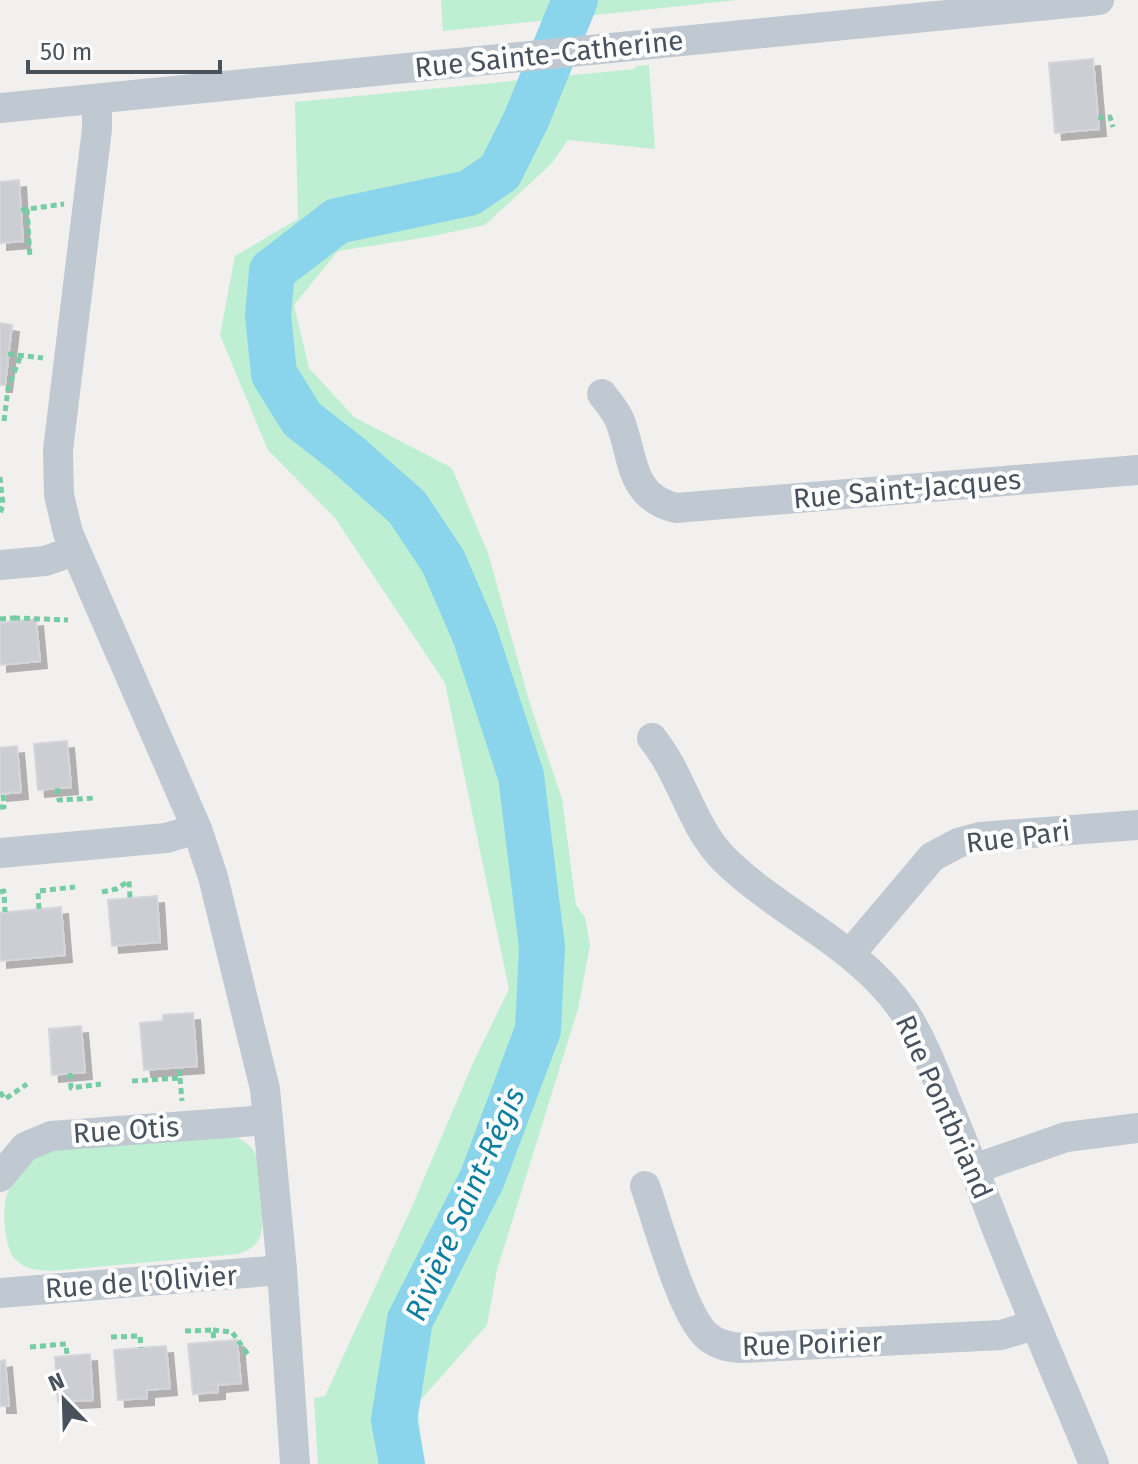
<svg xmlns="http://www.w3.org/2000/svg" width="1138" height="1464" viewBox="0 0 1138 1464" font-family="'Fira Sans',sans-serif">
  <defs>
    <filter id="shadow"><feDropShadow dx="7" dy="7" stdDeviation="0" flood-color="#0004"/></filter>
  </defs>
  <rect width="100%" height="100%" fill="#f2efef"/>
  <g fill="#beefd2">
    <path d="M441 0H738L443 31Z"/>
    <path d="M649 65 655 149 568 140 552 163 485 225 428 237 338 251 294 305 309 368 354 417 452 468 488 553 530 704 562 799 576 905 585 917 590 945 578 1009 497 1270 487 1325 417 1404 424 1464H318L314 1398 325 1396 411 1209 473 1063 509 989 445 683 335 518 268 450 220 335 235 256 298 219 295 102 635 69 636 66Z"/>
    <path d="M232 1136C242 1139 252 1145 256 1155 262 1169 267 1229 258 1241 254 1248 246 1251 238 1254L52 1271C40 1270 25 1270 16 1260 4 1248 1 1208 8 1192 12 1184 19 1173 25 1165 32 1158 44 1154 53 1150Z"/>
  </g>
  <g fill="none" stroke-linecap="round" stroke-linejoin="round">
    <path stroke="#8bd5ec" stroke-width="46" d="M402 1464 394 1420 410 1320 482 1179 538 1030 542 947 521 776 475 635 443 561 407 507 348 455 302 419 274 374 268 315 272 271 337 221 469 193 500 172 526 120 575 0"/>
  </g>
  <g fill="#ccced4" stroke="#d3d5db" stroke-width="2" filter="url(#shadow)">
    <path d="M1093 59 1099 129 1055 133 1049 63Z"/>
    <path d="M19 180 23 241 0 243V182Z"/>
    <path d="M0 323 12 325 5 385H0Z"/>
    <path d="M36 619 40 661 0 665V623Z"/>
    <path d="M67 741 71 787 38 790 34 744Z"/>
    <path d="M17 746 21 792 0 794V748Z"/>
    <path d="M157 896 160 942 112 946 108 900Z"/>
    <path d="M61 907 65 955 0 961V913Z"/>
    <path d="M193 1013 197 1066 144 1070 140 1023 163 1021V1015Z"/>
    <path d="M81 1026 85 1072 52 1075 49 1029Z"/>
    <path d="M237 1340 241 1383 218 1385V1392L193 1394 188 1344Z"/>
    <path d="M166 1346 170 1388 147 1390V1398L118 1400 114 1350Z"/>
    <path d="M90 1354 93 1400 58 1402 55 1357Z"/>
    <path d="M5 1360 9 1406H0V1361Z"/>
  </g>
  <g fill="none" stroke-linecap="round" stroke-linejoin="round">
    <g stroke="#76cda4" stroke-width="5" stroke-dasharray="6 4" stroke-linecap="butt">
      <path d="M1098 118 1110 117 1113 127"/>
      <path d="M27 209 30 258"/>
      <path d="M21 210 64 204"/>
      <path d="M8 354 43 358"/>
      <path d="M4 421 8 388 21 355"/>
      <path d="M0 477 3 505 0 513"/>
      <path d="M14 618 68 620"/>
      <path d="M0 619 14 618 13 621"/>
      <path d="M57 788 59 800 95 798"/>
      <path d="M0 807H4L3 794"/>
      <path d="M0 892 4 891 5 912"/>
      <path d="M102 892 116 889 129 881 130 898"/>
      <path d="M39 909 38 891 75 887"/>
      <path d="M70 1073 71 1088 101 1084"/>
      <path d="M180 1078 182 1101"/>
      <path d="M132 1081 180 1078 179 1067"/>
      <path d="M0 1092 5 1099 27 1084"/>
      <path d="M213 1330 232 1332 249 1356"/>
      <path d="M185 1331 213 1330 214 1342"/>
      <path d="M111 1337 140 1336 141 1348"/>
      <path d="M30 1347 66 1344 67 1356"/>
    </g>
    <g stroke="#c0c9d1" stroke-width="30">
      <path d="M97 99V129L58 450 59 495 68 533 197 829 213 877 265 1089 282 1270 295 1464"/>
      <path d="M0 108 1099 0"/>
      <path d="M602 394C608 402 616 411 620 421 634 457 629 497 676 508L1138 470"/>
      <path d="M0 565 45 561 74 551"/>
      <path d="M652 738C682 775 691 825 723 858 779 914 858 944 903 1010 921 1037 933 1068 945 1098 961 1137 977 1177 992 1216 1024 1300 1060 1381 1094 1464"/>
      <path d="M0 853 166 838 197 829"/>
      <path d="M850 954 932 857 958 843 980 837 1138 825"/>
      <path d="M974 1169 1066 1137 1138 1128"/>
      <path d="M0 1177 25 1147 51 1136 268 1120"/>
      <path d="M645 1186C657 1220 683 1316 707 1336 717 1345 729 1347 742 1348L1001 1335 1034 1325"/>
      <path d="M0 1293 282 1270"/>
    </g>
  </g>
  <g text-anchor="middle" dominant-baseline="central" stroke-width="8" stroke-linejoin="round" paint-order="stroke">
    <g font-size="28" fill="#47525d" stroke="#fff">
      <text transform="translate(549 54) rotate(-6)">Rue Sainte-Catherine</text>
      <text transform="translate(907 489) rotate(-5)">Rue Saint-Jacques</text>
      <text transform="translate(1018 837) rotate(-7)">Rue Pari</text>
      <text transform="translate(944 1107) rotate(66)">Rue Pontbriand</text>
      <text transform="translate(126 1130) rotate(-4)">Rue Otis</text>
      <text transform="translate(141 1282) rotate(-4)">Rue de l'Olivier</text>
      <text transform="translate(812 1344) rotate(-2)">Rue Poirier</text>
    </g>
    <g font-size="30" font-style="italic" fill="#0d7fa2" stroke="#fff">
      <text transform="translate(465 1204) rotate(-66)">Rivière Saint-Régis</text>
    </g>
  </g>
  <g transform="translate(64 1400) rotate(337)" stroke="#ffffff" stroke-width="6" paint-order="stroke">
  <path d="M0-6L14 30L0 20L-14 30Z" fill="#47525d"/>
  <text y="-12" font-size="22" font-weight="bold" text-anchor="middle" fill="#47525d">N</text>
  </g>
  <path d="M28 60v12h192v-12" fill="none" stroke="#47525d" stroke-width="4"/>
  <text x="40" y="60" font-size="24" fill="#47525d" stroke="#ffffff" stroke-width="6" paint-order="stroke">50 m</text>
</svg>
